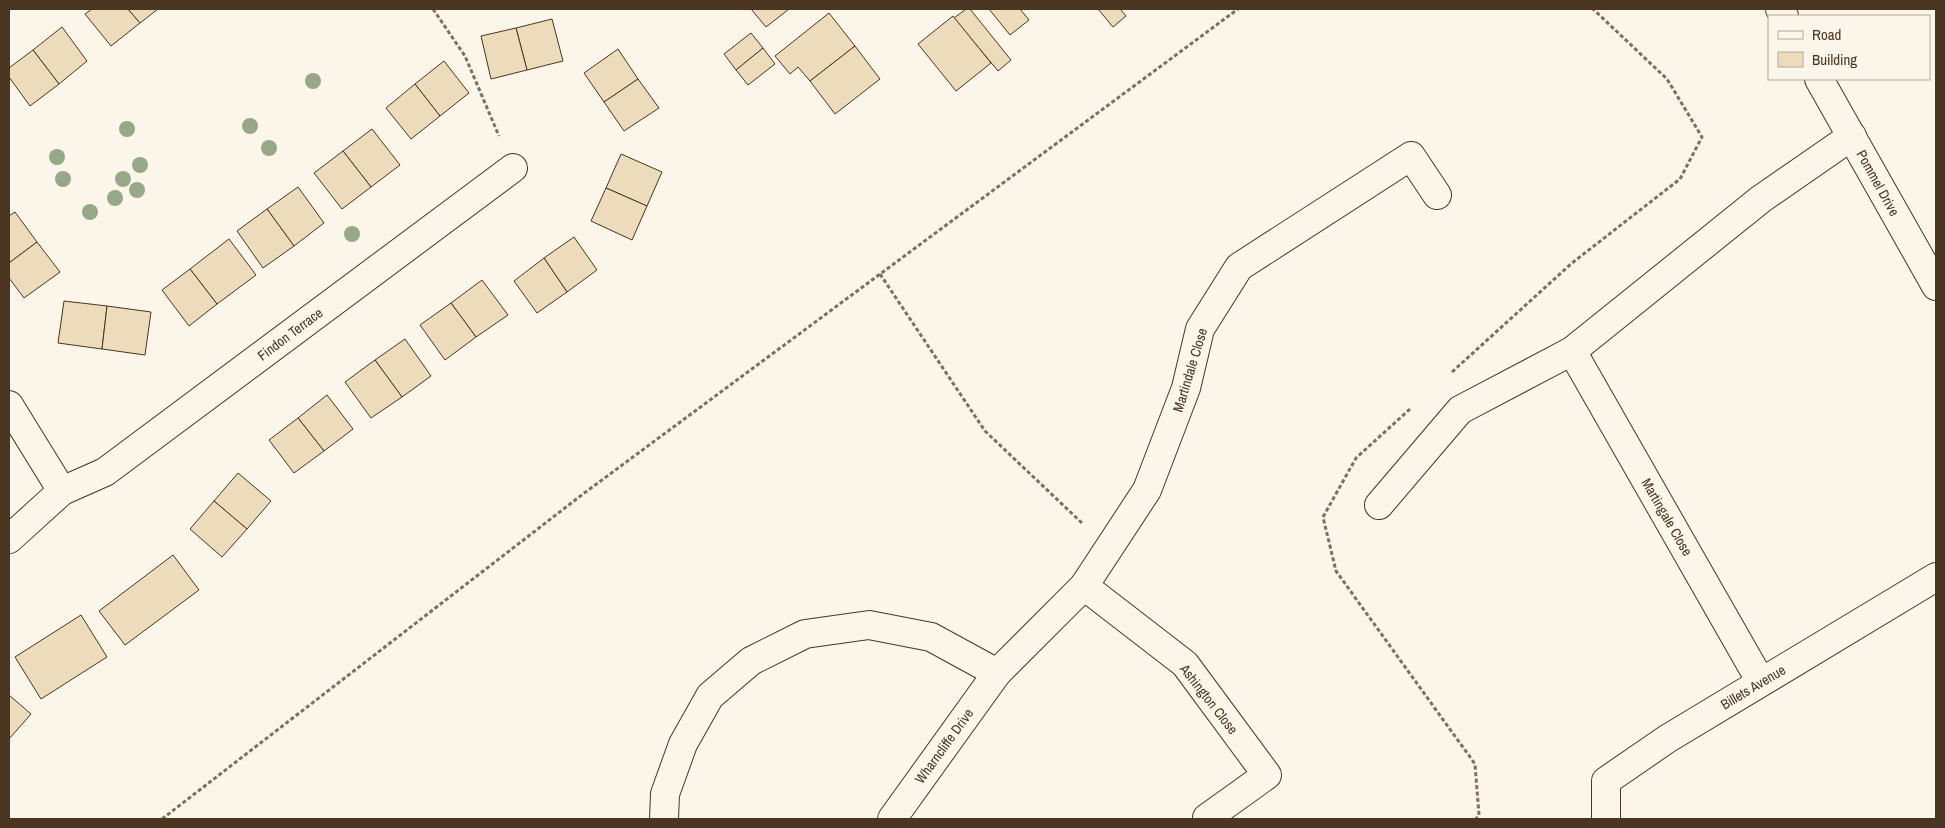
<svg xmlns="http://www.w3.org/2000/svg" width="1945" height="828" viewBox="0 0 1945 828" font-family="'Archivo Narrow',sans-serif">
  <rect width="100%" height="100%" fill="#fbf6e9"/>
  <g fill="#ecdcbc" stroke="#4a3520">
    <path d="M92 9H128L140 23 111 46 85 14Z"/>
    <path d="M128 9H158L140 23Z"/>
    <path d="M751 9H789L766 27Z"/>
    <path d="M966 9H970L1011 60 998 71 954 18Z"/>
    <path d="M989 9H1020L1029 20 1010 35Z"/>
    <path d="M1098 9H1120L1126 16 1113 27Z"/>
    <path d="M829 13 855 46 810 81 798 67 790 74 775 56Z"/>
    <path d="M953 16 991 63 956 91 918 44Z"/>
    <path d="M552 19 563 61 527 70 516 28Z"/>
    <path d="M62 27 87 61 59 84 33 50Z"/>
    <path d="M516 28 527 70 491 79 481 36Z"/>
    <path d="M751 33 763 48 736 70 724 54Z"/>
    <path d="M855 46 880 79 835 114 810 81Z"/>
    <path d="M763 48 775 64 748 85 736 70Z"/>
    <path d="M618 49 638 79 604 102 584 73Z"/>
    <path d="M33 50 59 84 30 106 9 77V68Z"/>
    <path d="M444 61 469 93 440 116 415 84Z"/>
    <path d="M638 79 659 108 624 131 604 102Z"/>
    <path d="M415 84 440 116 411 139 386 108Z"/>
    <path d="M372 129 400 165 371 187 343 151Z"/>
    <path d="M343 151 371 187 342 209 314 173Z"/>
    <path d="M621 154 662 172 647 206 606 188Z"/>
    <path d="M298 187 324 223 294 246 267 209Z"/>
    <path d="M606 188 647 206 632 240 591 221Z"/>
    <path d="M267 209 294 246 263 268 237 231Z"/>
    <path d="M15 212 37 242 9 263V216Z"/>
    <path d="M574 237 597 270 567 292 544 258Z"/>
    <path d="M229 239 256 275 217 304 190 269Z"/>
    <path d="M37 242 60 272 24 298 9 278V263Z"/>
    <path d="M544 258 567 292 537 313 514 281Z"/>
    <path d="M190 269 217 304 189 326 162 290Z"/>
    <path d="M482 280 508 315 476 337 451 303Z"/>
    <path d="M64 301 107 306 102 349 58 343Z"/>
    <path d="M451 303 476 337 445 360 420 325Z"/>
    <path d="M107 306 151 312 145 355 102 349Z"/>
    <path d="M405 339 431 376 402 397 375 360Z"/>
    <path d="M375 360 402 397 371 418 345 382Z"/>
    <path d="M327 395 353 429 324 451 298 418Z"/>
    <path d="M298 418 324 451 294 473 269 440Z"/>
    <path d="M238 473 271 501 247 529 214 501Z"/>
    <path d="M214 501 247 529 222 557 190 529Z"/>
    <path d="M173 555 199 590 125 645 99 611Z"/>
    <path d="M81 615 107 657 41 699 15 657Z"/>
    <path d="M9 695 31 714 9 739Z"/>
  </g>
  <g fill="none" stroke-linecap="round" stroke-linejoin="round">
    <defs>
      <g id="minor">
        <path d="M1780 9 1784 16"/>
        <path d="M1819 79 1936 286"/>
        <path d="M1572 351 1761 682"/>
        <path d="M9 405 62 491 9 539"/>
        <path d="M62 491 105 472 513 168"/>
        <path d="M1379 505 1460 410 1572 351 1761 199 1852 136"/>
        <path d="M1084 586 1185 664 1267 775 1207 818"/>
        <path d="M664 819 665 794 683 744 710 696 751 661 805 634 869 625 931 637 997 673"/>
        <path d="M892 819 997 673 1084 586 1147 490 1186 388 1200 329 1239 267 1411 156 1437 195"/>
        <path d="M1606 819V781L1667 739 1936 577"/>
      </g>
    </defs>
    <use href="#minor" stroke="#4a3520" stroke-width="30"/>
    <g stroke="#7f6f5c" stroke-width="3" stroke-dasharray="4 2.5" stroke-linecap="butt">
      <path d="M433 9 465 56 499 136"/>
      <path d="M880 274 985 431 1083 524"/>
      <path d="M1452 372 1572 263 1680 179 1702 137 1667 79 1593 9"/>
      <path d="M1410 409 1356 458 1323 517 1336 571 1475 764 1479 815 1476 819"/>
      <path d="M162 819 583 494 1238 9"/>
    </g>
    <use href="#minor" stroke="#fbf6e9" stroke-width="28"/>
  </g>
  <g fill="#96a887">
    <circle cx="313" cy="81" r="8"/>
    <circle cx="250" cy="126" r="8"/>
    <circle cx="127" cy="129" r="8"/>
    <circle cx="269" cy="148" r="8"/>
    <circle cx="57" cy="157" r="8"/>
    <circle cx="140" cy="165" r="8"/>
    <circle cx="63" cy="179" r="8"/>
    <circle cx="123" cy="179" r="8"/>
    <circle cx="137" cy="190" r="8"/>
    <circle cx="115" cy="198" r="8"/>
    <circle cx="90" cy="212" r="8"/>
    <circle cx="352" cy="234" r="8"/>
  </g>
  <g text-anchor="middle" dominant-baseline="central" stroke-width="4" stroke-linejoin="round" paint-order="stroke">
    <g font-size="14" fill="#4a3520" stroke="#fbf6e9">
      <text transform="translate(1878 183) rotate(61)">Pommel Drive</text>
      <text transform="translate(290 334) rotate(-37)">Findon Terrace</text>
      <text transform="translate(1190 370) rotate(-73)">Martindale Close</text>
      <text transform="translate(1667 517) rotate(60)">Martingale Close</text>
      <text transform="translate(1753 687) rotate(-31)">Billets Avenue</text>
      <text transform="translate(1209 699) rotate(52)">Ashington Close</text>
      <text transform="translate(944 746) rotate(-54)">Wharncliffe Drive</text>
    </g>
  </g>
  <rect width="1945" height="828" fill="none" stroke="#4a3520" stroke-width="20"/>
  <rect x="1768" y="15" width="162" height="65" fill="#fbf6e9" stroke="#b4a999"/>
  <rect x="1778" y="31" width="25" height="8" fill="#fbf6e9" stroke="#b4a999"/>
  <text x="1812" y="40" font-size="15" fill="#4a3520">Road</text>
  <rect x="1778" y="52" width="25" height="15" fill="#ecdcbc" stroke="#b4a999"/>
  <text x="1812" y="65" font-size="15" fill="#4a3520">Building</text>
</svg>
